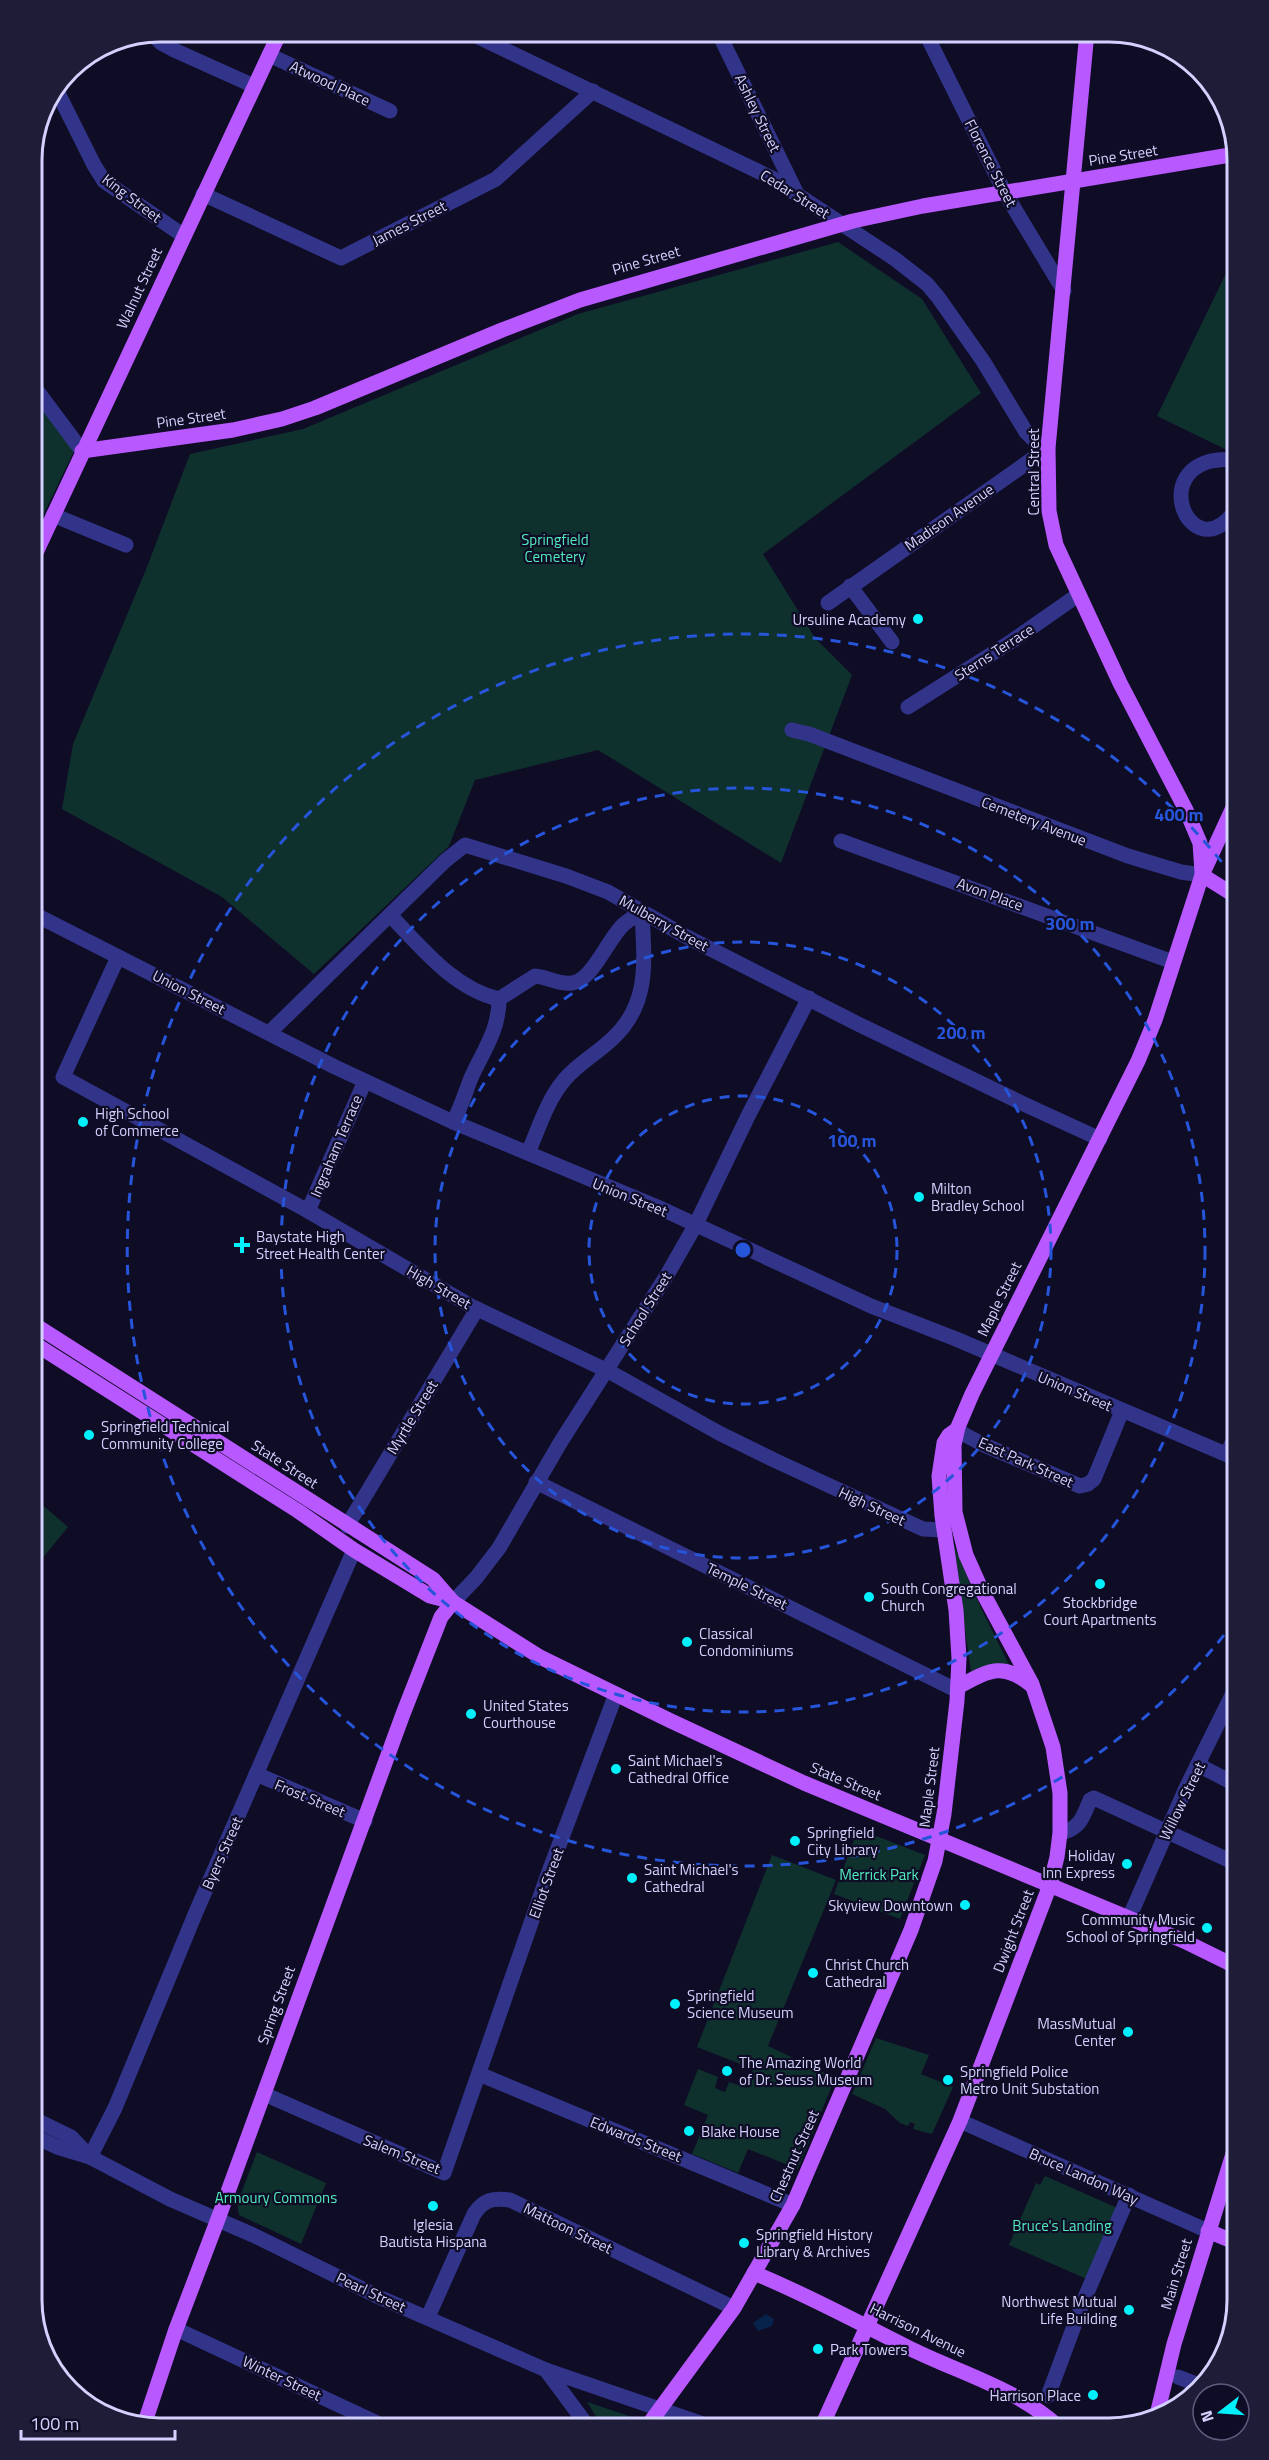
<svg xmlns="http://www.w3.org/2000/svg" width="1269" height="2460" viewBox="0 0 1269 2460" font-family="'Titillium Web',sans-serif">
  <rect width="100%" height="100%" fill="#0f0c26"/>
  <g fill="#0f312e">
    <path d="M838 242 922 299 981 393 763 554 815 638 852 675 781 863 598 750 475 780 449 846 314 974 222 897 62 809 73 744 147 567 190 454 303 429 578 314Z"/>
    <path d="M1231 263 1237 266V434L1229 451 1157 416Z"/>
    <path d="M44 411 74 451 38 526 32 534V419Z"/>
    <path d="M32 1496 68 1527 32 1571Z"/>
    <path d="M953 1543 980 1606 1009 1665 971 1672Z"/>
    <path d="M858 1829 925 1855 900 1919 834 1894Z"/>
    <path d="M772 1855 836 1880 768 2046 835 2078 798 2169 748 2149 738 2173 692 2154 708 2115 684 2105 698 2069 718 2077 715 2088 725 2092 729 2082 747 2088 753 2069 697 2047Z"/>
    <path d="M876 2038 929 2055 921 2074 953 2087 932 2134 913 2129 915 2124 910 2122 908 2126 900 2123 885 2109 852 2094Z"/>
    <path d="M257 2152 326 2183 301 2244 239 2215 237 2204Z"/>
    <path d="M1045 2176 1122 2210 1089 2280 1009 2245 1036 2183 1040 2185Z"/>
    <path d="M587 2402 635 2418 636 2421 630 2428H603Z"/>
  </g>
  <path fill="#07234b" d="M766 2314 774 2319 772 2326 758 2331 753 2323Z"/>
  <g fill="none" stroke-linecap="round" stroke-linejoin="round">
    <g stroke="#32348a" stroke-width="15">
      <path d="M468 32 772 178 895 259 927 284 938 297 983 361 1026 432 1035 441 1048 448 828 603"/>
      <path d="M718 32 797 194"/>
      <path d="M925 32 1005 193 1064 291"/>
      <path d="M152 33 161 43 174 50 254 86"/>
      <path d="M269 55 390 111"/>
      <path d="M56 89 94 165 104 181 184 236"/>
      <path d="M203 194 341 258 496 179 593 91"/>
      <path d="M32 384 82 451"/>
      <path d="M1237 508C1190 578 1139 451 1237 460"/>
      <path d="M53 515 126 545"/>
      <path d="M850 586 892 642"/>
      <path d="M908 707 1012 641 1078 595"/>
      <path d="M792 730 809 734 1128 856 1181 872 1202 875"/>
      <path d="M841 841 1173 962"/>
      <path d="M32 913 335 1067 453 1122 662 1209 871 1306 956 1339 1237 1459"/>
      <path d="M390 915C421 947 454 989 499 999L535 976C548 977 559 985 572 983 592 981 608 939 623 925 628 920 636 916 642 912"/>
      <path d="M118 957 63 1077 308 1211 471 1306 610 1372 719 1433 774 1460 923 1529 944 1530"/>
      <path d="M269 1033 445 861 465 845 566 876 608 892 685 936 858 1024 1028 1106 1100 1139"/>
      <path d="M453 1122C461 1108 465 1093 471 1078 483 1051 499 1031 499 999"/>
      <path d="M528 1153C539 1128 547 1100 565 1079 578 1064 596 1054 611 1040 651 1004 644 961 642 912"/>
      <path d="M308 1211 365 1081"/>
      <path d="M956 1430 984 1445 1080 1486 1088 1484 1094 1479 1122 1411"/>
      <path d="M1227 1454 1237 1432"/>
      <path d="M536 1482 958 1691"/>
      <path d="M347 1526 477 1309"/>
      <path d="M453 1602 476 1578 499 1548 560 1443 667 1275 695 1226 749 1114 809 998"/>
      <path d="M1198 1765 1237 1785"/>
      <path d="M256 1774 365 1821"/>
      <path d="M1060 1833C1080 1829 1083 1817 1090 1800L1094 1798 1237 1864"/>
      <path d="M1129 1918 1186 1788 1237 1685"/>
      <path d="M479 2074 793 2205"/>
      <path d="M264 2094 444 2173 547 1877 616 1694"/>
      <path d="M32 2118 71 2137 88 2155"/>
      <path d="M960 2121 1208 2231"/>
      <path d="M32 2135 57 2147 90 2157 170 2199 253 2235 379 2297 546 2370 715 2428"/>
      <path d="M90 2157 115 2108 196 1912 354 1550"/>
      <path d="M1080 2309 1129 2195"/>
      <path d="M428 2317 474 2214C484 2199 493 2198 510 2200L734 2308"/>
      <path d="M176 2329 388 2428"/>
      <path d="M546 2370 589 2428"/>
      <path d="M1178 2377 1199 2385"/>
      <path d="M1048 2396 1074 2326"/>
    </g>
    <g stroke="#b858ff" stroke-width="15">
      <path d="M1087 32 1048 448 1049 511 1056 545 1120 683 1186 810 1200 843 1202 872"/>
      <path d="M82 451 233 430 282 419 315 408 502 330 580 300 853 221 923 206 1236 154"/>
      <path d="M32 561 280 32"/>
      <path d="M1202 875 1237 897"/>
      <path d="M32 1323 433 1579 453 1602 540 1657 671 1721 804 1783 1184 1941 1237 1967"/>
      <path d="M32 1342 298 1511 354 1550 430 1596 453 1602"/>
      <path d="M958 1687C988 1671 1002 1661 1031 1685"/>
      <path d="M1208 2231 1237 2243"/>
      <path d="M754 2273C808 2295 859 2323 911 2349 962 2374 1018 2389 1060 2428"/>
      <path d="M88 2406 94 2409"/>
      <path d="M1156 2419 1174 2344 1237 2141"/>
      <path d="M144 2425 175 2332 218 2219 403 1714 441 1617 453 1602"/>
      <path d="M646 2428 734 2308 793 2205 911 1930 935 1861 944 1814 957 1701 959 1658 956 1610 942 1516 939 1476 944 1443 949 1435 956 1430"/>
      <path d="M821 2428 960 2121 1050 1885 1057 1857 1060 1833V1793L1053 1747 1032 1684 983 1593 966 1555 955 1512 954 1445 958 1427 972 1394 1138 1061 1155 1020 1202 875 1237 799"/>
    </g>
  </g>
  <g fill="none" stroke="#2655da" stroke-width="3" stroke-dasharray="10 8">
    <circle cx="743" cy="1250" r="154"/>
    <circle cx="743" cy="1250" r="308"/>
    <circle cx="743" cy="1250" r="462"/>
    <path d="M1235 1621A616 616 0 1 1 1235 879"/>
  </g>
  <g fill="#00f1fc" stroke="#0f0c26" stroke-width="2">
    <circle cx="918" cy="619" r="6"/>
    <circle cx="83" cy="1122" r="6"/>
    <circle cx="919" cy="1197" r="6"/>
    <path d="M239 1236h6v6h6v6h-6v6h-6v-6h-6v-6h6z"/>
    <circle cx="89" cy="1435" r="6"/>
    <circle cx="1100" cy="1584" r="6"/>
    <circle cx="869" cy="1597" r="6"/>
    <circle cx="687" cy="1642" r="6"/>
    <circle cx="471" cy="1714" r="6"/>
    <circle cx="616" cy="1769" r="6"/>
    <circle cx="795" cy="1841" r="6"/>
    <circle cx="1127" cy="1864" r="6"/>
    <circle cx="632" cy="1878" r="6"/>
    <circle cx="965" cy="1905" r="6"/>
    <circle cx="1207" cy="1928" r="6"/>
    <circle cx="813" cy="1973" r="6"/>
    <circle cx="675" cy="2004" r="6"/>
    <circle cx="1128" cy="2032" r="6"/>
    <circle cx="727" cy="2071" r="6"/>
    <circle cx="948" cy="2080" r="6"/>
    <circle cx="689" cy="2131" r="6"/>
    <circle cx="433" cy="2206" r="6"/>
    <circle cx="744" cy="2243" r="6"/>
    <circle cx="1129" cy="2310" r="6"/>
    <circle cx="818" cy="2349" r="6"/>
    <circle cx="1093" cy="2395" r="6"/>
  </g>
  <g text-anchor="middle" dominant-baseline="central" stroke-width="4.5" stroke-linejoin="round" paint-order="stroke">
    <g font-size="15" fill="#d4d1ff" stroke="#0f0c26">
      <text transform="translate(330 83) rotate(25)">Atwood Place</text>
      <text transform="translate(758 113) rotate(64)">Ashley Street</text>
      <text transform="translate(1123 155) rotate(-9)">Pine Street</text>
      <text transform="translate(991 163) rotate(63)">Florence Street</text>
      <text transform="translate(795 194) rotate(32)">Cedar Street</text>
      <text transform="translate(132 198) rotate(37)">King Street</text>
      <text transform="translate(409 223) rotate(-27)">James Street</text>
      <text transform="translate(646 260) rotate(-16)">Pine Street</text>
      <text transform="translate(139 288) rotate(-65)">Walnut Street</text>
      <text transform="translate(191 418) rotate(-8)">Pine Street</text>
      <text transform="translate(1033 472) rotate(-90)">Central Street</text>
      <text transform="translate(949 517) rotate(-35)">Madison Avenue</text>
      <text transform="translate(994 652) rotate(-33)">Sterns Terrace</text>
      <text transform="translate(1034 821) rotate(21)">Cemetery Avenue</text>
      <text transform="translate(990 894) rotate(20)">Avon Place</text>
      <text transform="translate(664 923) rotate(29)">Mulberry Street</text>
      <text transform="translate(189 992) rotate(27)">Union Street</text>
      <text transform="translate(336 1146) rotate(-67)">Ingraham Terrace</text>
      <text transform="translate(630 1197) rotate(22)">Union Street</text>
      <text transform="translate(439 1287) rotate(30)">High Street</text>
      <text transform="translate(999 1299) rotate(-64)">Maple Street</text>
      <text transform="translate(645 1309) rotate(-58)">School Street</text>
      <text transform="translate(1075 1391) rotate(23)">Union Street</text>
      <text transform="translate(412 1417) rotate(-59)">Myrtle Street</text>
      <text transform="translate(1026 1462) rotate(24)">East Park Street</text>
      <text transform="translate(285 1464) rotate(33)">State Street</text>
      <text transform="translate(872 1506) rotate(25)">High Street</text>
      <text transform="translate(747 1586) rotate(26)">Temple Street</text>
      <text transform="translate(846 1781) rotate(23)">State Street</text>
      <text transform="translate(929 1787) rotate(-83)">Maple Street</text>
      <text transform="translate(310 1798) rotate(23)">Frost Street</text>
      <text transform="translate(1182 1801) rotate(-64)">Willow Street</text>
      <text transform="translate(222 1853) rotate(-66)">Byers Street</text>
      <text transform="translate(546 1883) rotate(-70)">Elliot Street</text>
      <text transform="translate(1013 1931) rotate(-69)">Dwight Street</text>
      <text transform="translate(276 2005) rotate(-70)">Spring Street</text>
      <text transform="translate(636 2139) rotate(22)">Edwards Street</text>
      <text transform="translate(402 2154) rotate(22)">Salem Street</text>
      <text transform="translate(794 2156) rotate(-66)">Chestnut Street</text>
      <text transform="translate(1084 2176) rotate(24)">Bruce Landon Way</text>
      <text transform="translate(568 2228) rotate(26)">Mattoon Street</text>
      <text transform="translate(1176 2274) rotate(-73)">Main Street</text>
      <text transform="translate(371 2292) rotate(25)">Pearl Street</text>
      <text transform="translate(918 2330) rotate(26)">Harrison Avenue</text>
      <text transform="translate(282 2378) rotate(25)">Winter Street</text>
    </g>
    <g font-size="15" fill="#51ebbc" stroke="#0f0c26">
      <text x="555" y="539">Springfield<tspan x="555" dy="17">Cemetery</tspan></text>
      <text x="879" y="1874">Merrick Park</text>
      <text x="276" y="2197">Armoury Commons</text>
      <text x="1062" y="2225">Bruce's Landing</text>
    </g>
    <g font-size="15" fill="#d4d1ff" stroke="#0f0c26" text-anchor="start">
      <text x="906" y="619" text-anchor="end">Ursuline Academy</text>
      <text x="95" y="1113">High School<tspan x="95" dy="17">of Commerce</tspan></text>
      <text x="931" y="1188">Milton<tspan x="931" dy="17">Bradley School</tspan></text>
      <text x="256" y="1236">Baystate High<tspan x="256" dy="17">Street Health Center</tspan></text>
      <text x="101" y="1426">Springfield Technical<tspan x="101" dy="17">Community College</tspan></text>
      <text x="881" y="1588">South Congregational<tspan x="881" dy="17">Church</tspan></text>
      <text x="1100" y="1602" text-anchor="middle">Stockbridge<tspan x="1100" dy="17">Court Apartments</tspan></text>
      <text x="699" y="1633">Classical<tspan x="699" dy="17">Condominiums</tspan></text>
      <text x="483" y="1705">United States<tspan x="483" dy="17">Courthouse</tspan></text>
      <text x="628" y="1760">Saint Michael's<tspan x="628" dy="17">Cathedral Office</tspan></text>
      <text x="807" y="1832">Springfield<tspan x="807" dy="17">City Library</tspan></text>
      <text x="1115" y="1855" text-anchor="end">Holiday<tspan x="1115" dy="17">Inn Express</tspan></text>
      <text x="644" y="1869">Saint Michael's<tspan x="644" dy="17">Cathedral</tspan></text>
      <text x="953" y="1905" text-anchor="end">Skyview Downtown</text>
      <text x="1195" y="1919" text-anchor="end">Community Music<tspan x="1195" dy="17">School of Springfield</tspan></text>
      <text x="825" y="1964">Christ Church<tspan x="825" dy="17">Cathedral</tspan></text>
      <text x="687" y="1995">Springfield<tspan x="687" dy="17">Science Museum</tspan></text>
      <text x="1116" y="2023" text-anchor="end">MassMutual<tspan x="1116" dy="17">Center</tspan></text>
      <text x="739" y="2062">The Amazing World<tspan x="739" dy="17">of Dr. Seuss Museum</tspan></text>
      <text x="960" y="2071">Springfield Police<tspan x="960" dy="17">Metro Unit Substation</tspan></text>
      <text x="701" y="2131">Blake House</text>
      <text x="433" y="2224" text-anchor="middle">Iglesia<tspan x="433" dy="17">Bautista Hispana</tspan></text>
      <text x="756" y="2234">Springfield History<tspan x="756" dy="17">Library &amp; Archives</tspan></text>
      <text x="1117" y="2301" text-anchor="end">Northwest Mutual<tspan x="1117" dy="17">Life Building</tspan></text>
      <text x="830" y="2349">Park Towers</text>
      <text x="1081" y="2395" text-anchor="end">Harrison Place</text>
    </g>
  </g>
  <path d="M0 0H1269V2460H0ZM160 42H1109A118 118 0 0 1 1227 160V2300A118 118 0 0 1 1109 2418H160A118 118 0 0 1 42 2300V160A118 118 0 0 1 160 42Z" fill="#1f1c37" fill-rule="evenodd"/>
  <path fill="none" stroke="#d4d1ff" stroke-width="3" d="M160 42H1109A118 118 0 0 1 1227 160V2300A118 118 0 0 1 1109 2418H160A118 118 0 0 1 42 2300V160A118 118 0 0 1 160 42Z"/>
  <circle cx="743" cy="1250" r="9" fill="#2655da" stroke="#0f0c26" stroke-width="3"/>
  <g font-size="18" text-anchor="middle" font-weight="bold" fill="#2655da" stroke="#0f0c26" stroke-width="4.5" stroke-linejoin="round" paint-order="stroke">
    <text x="1179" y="821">400 m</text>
    <text x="1070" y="930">300 m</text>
    <text x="961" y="1039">200 m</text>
    <text x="852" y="1147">100 m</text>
  </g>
  <g transform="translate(1221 2412) rotate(253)"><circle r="28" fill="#0f0c26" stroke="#5e5b7d" stroke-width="1.5"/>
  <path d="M0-4.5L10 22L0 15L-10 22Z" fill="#00f1fc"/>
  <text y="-9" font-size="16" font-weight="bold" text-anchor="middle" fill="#d4d1ff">N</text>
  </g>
  <path d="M21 2430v9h154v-9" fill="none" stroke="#d4d1ff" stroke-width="3"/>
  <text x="30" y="2430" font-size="18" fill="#d4d1ff" stroke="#0f0c26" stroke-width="4.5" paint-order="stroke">100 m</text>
</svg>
